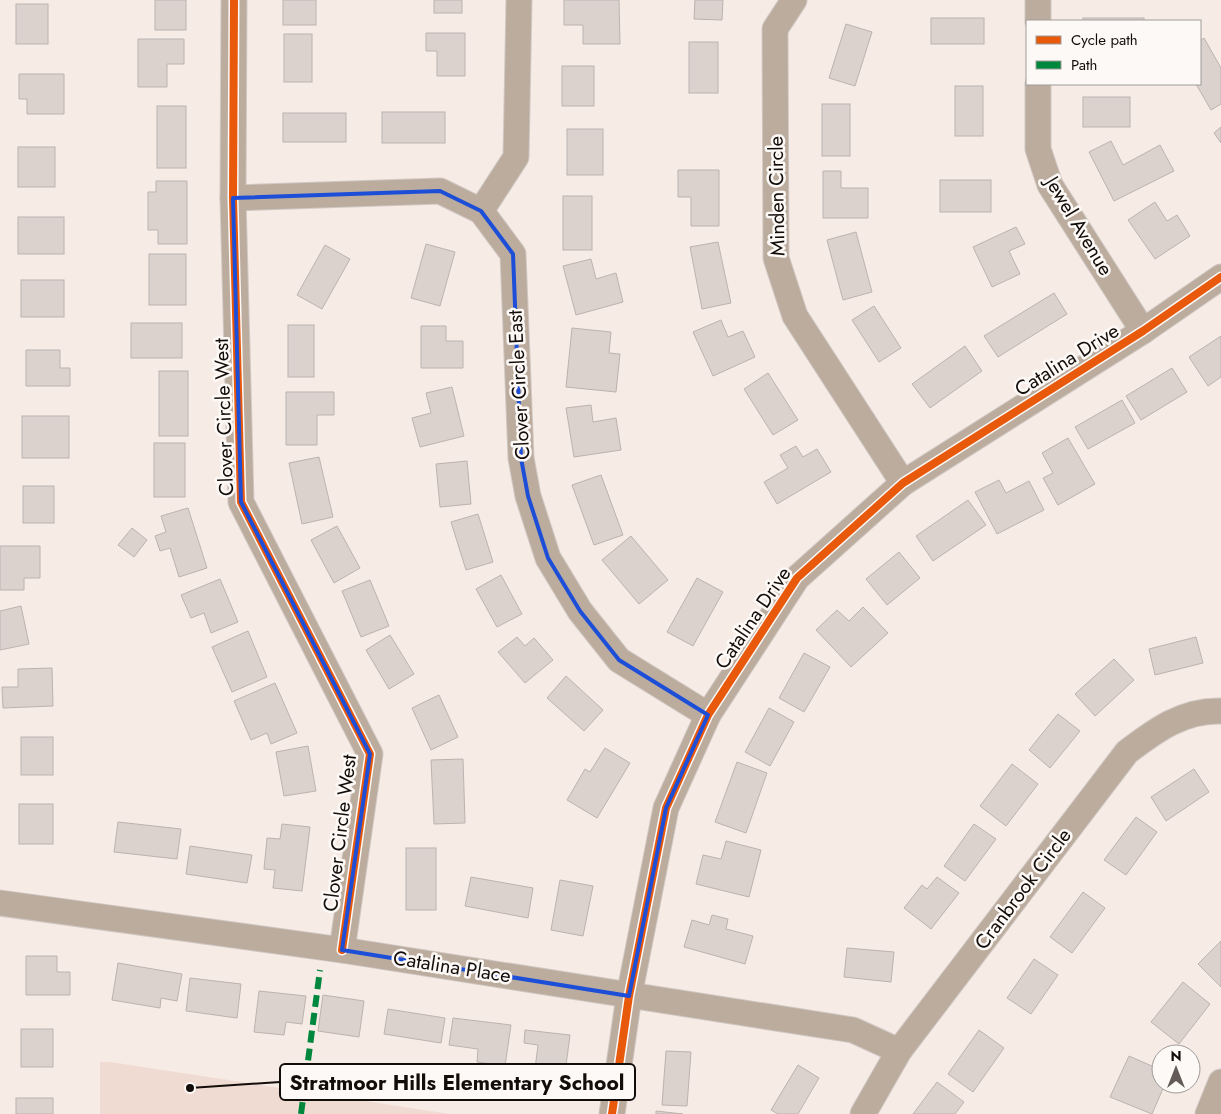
<svg xmlns="http://www.w3.org/2000/svg" width="1221" height="1114" viewBox="0 0 1221 1114" font-family="Jost,sans-serif">
  <rect width="100%" height="100%" fill="#f6ebe5"/>
  <path fill="#f0dbd3" d="M100 1062H110L450 1114H100Z"/>
  <g fill="#dbd2ce" stroke="#bcb3af">
    <rect x="155" y="0" width="31" height="30"/>
    <rect x="283" y="0" width="33" height="25"/>
    <rect x="434" y="0" width="28" height="13"/>
    <path d="M564 0H619L620 44H583V25H564Z"/>
    <path d="M695 0H723L722 20 694 19Z"/>
    <rect x="16" y="4" width="32" height="40"/>
    <rect x="931" y="18" width="53" height="26"/>
    <rect x="1083" y="18" width="61" height="3"/>
    <path d="M846 24 872 32 855 86 829 78Z"/>
    <path d="M426 33H465V76H437V51H426Z"/>
    <rect x="284" y="34" width="28" height="48"/>
    <path d="M1204 38 1221 68V104L1211 110 1196 84H1200V41Z"/>
    <path d="M138 39H184V64H167V87H138Z"/>
    <rect x="689" y="42" width="29" height="51"/>
    <rect x="562" y="66" width="32" height="40"/>
    <path d="M19 74H64V114H27V99H19Z"/>
    <rect x="955" y="86" width="28" height="50"/>
    <rect x="1083" y="97" width="47" height="30"/>
    <rect x="822" y="104" width="28" height="52"/>
    <rect x="157" y="106" width="29" height="62"/>
    <rect x="382" y="112" width="63" height="31"/>
    <rect x="283" y="113" width="63" height="29"/>
    <path d="M1221 127V143L1214 133Z"/>
    <rect x="567" y="129" width="36" height="46"/>
    <path d="M1111 141 1123 165 1160 145 1174 171 1114 201 1089 152Z"/>
    <rect x="18" y="147" width="37" height="40"/>
    <path d="M678 170H719V226H691V197H678Z"/>
    <path d="M823 171H841V188H868V218H823Z"/>
    <rect x="940" y="180" width="51" height="32"/>
    <path d="M156 181H187V244H158V230H148V192H156Z"/>
    <rect x="563" y="196" width="29" height="54"/>
    <path d="M1155 202 1167 221 1177 215 1190 236 1155 259 1128 220Z"/>
    <rect x="18" y="217" width="46" height="37"/>
    <path d="M1016 227 1025 244 1009 251 1020 274 992 287 973 247Z"/>
    <path d="M856 232 872 292 843 300 827 240Z"/>
    <path d="M718 242 731 303 702 309 690 247Z"/>
    <path d="M426 244 455 252 440 306 411 298Z"/>
    <path d="M325 245 350 259 322 309 297 295Z"/>
    <rect x="149" y="254" width="37" height="51"/>
    <path d="M591 259 596 279 616 273 623 302 576 315 563 266Z"/>
    <rect x="21" y="280" width="43" height="37"/>
    <path d="M1054 293 1067 314 998 357 984 336Z"/>
    <path d="M874 306 901 348 879 362 852 320Z"/>
    <path d="M721 320 728 337 743 331 755 357 713 376 693 332Z"/>
    <rect x="131" y="323" width="51" height="35"/>
    <rect x="288" y="325" width="26" height="52"/>
    <path d="M421 326H446V341H463V368H421Z"/>
    <path d="M572 328 611 332 609 353 620 354 616 392 566 387Z"/>
    <path d="M1221 336V377L1208 386 1189 357Z"/>
    <path d="M965 346 982 371 930 408 912 384Z"/>
    <path d="M26 350H60V368H70V386H26Z"/>
    <path d="M1172 368 1187 392 1141 420 1126 396Z"/>
    <rect x="159" y="371" width="29" height="65"/>
    <path d="M768 373 798 420 773 435 744 389Z"/>
    <path d="M452 387 464 436 420 447 412 418 431 413 426 393Z"/>
    <path d="M286 392H334V415H317V445H286Z"/>
    <path d="M1122 400 1135 423 1088 449 1075 427Z"/>
    <path d="M591 405 593 422 616 418 621 450 574 457 566 408Z"/>
    <rect x="22" y="416" width="47" height="42"/>
    <path d="M1068 438 1095 484 1058 505 1043 478 1053 473 1042 453Z"/>
    <rect x="154" y="443" width="31" height="54"/>
    <path d="M796 446 803 457 817 449 831 472 777 504 764 482 788 468 780 455Z"/>
    <path d="M319 457 333 517 302 524 289 463Z"/>
    <path d="M467 461 471 504 440 507 436 464Z"/>
    <path d="M601 475 623 535 594 545 572 485Z"/>
    <path d="M999 480 1006 493 1029 481 1044 510 997 534 975 492Z"/>
    <rect x="23" y="486" width="31" height="37"/>
    <path d="M968 500 986 525 933 561 916 536Z"/>
    <path d="M188 508 207 568 179 577 170 548 160 551 155 536 166 532 161 516Z"/>
    <path d="M478 514 493 562 466 570 451 522Z"/>
    <path d="M337 526 360 568 334 583 311 540Z"/>
    <path d="M132 528 147 540 134 557 118 545Z"/>
    <path d="M631 536 668 580 639 604 602 560Z"/>
    <path d="M0 546H40V578H24V590H0Z"/>
    <path d="M899 552 920 578 887 605 866 579Z"/>
    <path d="M501 575 522 614 497 627 476 589Z"/>
    <path d="M697 578 723 592 693 646 667 632Z"/>
    <path d="M220 579 238 622 211 633 204 613 191 618 181 595Z"/>
    <path d="M370 580 389 626 361 637 342 591Z"/>
    <path d="M21 606 29 644 0 650V611Z"/>
    <path d="M863 607 888 633 851 667 816 630 837 610 849 621Z"/>
    <path d="M248 631 267 677 232 692 212 647Z"/>
    <path d="M390 635 414 674 389 689 366 650Z"/>
    <path d="M517 637 525 646 534 638 553 660 525 683 498 652Z"/>
    <path d="M1196 637 1203 663 1155 675 1149 649Z"/>
    <path d="M804 653 830 667 804 712 779 698Z"/>
    <path d="M1114 659 1134 680 1095 716 1075 694Z"/>
    <path d="M52 668 53 706 3 708 2 687H18V669Z"/>
    <path d="M566 676 603 710 584 731 547 698Z"/>
    <path d="M275 683 297 733 271 744 267 733 251 740 234 701Z"/>
    <path d="M439 695 458 737 431 750 412 708Z"/>
    <path d="M769 708 794 722 770 766 745 752Z"/>
    <path d="M1058 714 1080 731 1050 768 1029 750Z"/>
    <rect x="21" y="737" width="32" height="38"/>
    <path d="M308 746 316 791 284 796 276 752Z"/>
    <path d="M605 748 630 763 597 818 567 800 585 769 590 772Z"/>
    <path d="M463 759 465 823 434 824 431 760Z"/>
    <path d="M737 762 767 773 746 833 715 822Z"/>
    <path d="M1012 764 1038 784 1006 826 980 806Z"/>
    <path d="M1194 769 1209 792 1166 821 1151 797Z"/>
    <rect x="19" y="804" width="34" height="40"/>
    <path d="M1136 817 1157 832 1126 875 1104 860Z"/>
    <path d="M118 822 181 829 177 859 114 852Z"/>
    <path d="M282 824 310 827 302 891 273 888 275 870 264 869 267 838 280 839Z"/>
    <path d="M974 824 996 839 965 881 944 866Z"/>
    <path d="M726 841 761 850 749 897 696 884 703 855 721 859Z"/>
    <path d="M190 846 252 855 247 883 186 874Z"/>
    <rect x="406" y="848" width="30" height="62"/>
    <path d="M471 877 533 888 528 918 465 906Z"/>
    <path d="M937 877 959 893 931 929 904 908 922 885 927 889Z"/>
    <path d="M560 880 593 886 583 936 551 930Z"/>
    <path d="M1083 892 1105 908 1072 953 1050 937Z"/>
    <path d="M712 915 728 919 726 929 753 936 745 964 684 947 692 920 709 925Z"/>
    <path d="M1221 941V987L1198 964Z"/>
    <path d="M847 948 894 952 891 982 844 977Z"/>
    <path d="M26 956H57V972H70V995H26Z"/>
    <path d="M1034 959 1058 975 1031 1014 1007 998Z"/>
    <path d="M118 963 182 974 177 1001 161 998 160 1008 112 1000Z"/>
    <path d="M190 978 241 984 237 1018 186 1011Z"/>
    <path d="M1183 982 1210 1004 1179 1044 1151 1022Z"/>
    <path d="M259 991 306 996 302 1024 286 1022 284 1035 254 1032Z"/>
    <path d="M323 995 364 1001 359 1037 318 1031Z"/>
    <path d="M388 1009 445 1018 441 1043 384 1034Z"/>
    <path d="M453 1018 511 1025 505 1066 477 1062 478 1049 449 1045Z"/>
    <rect x="21" y="1029" width="32" height="38"/>
    <path d="M525 1030 570 1035 562 1096 532 1093 538 1045 524 1043Z"/>
    <path d="M979 1030 1004 1048 973 1092 948 1074Z"/>
    <path d="M666 1051 691 1052 687 1106 662 1105Z"/>
    <path d="M1129 1056 1161 1070V1084H1165L1152 1114 1110 1097Z"/>
    <path d="M798 1065 819 1078 798 1114H778L771 1110Z"/>
    <path d="M937 1082 964 1102 955 1114H913Z"/>
    <rect x="16" y="1098" width="37" height="16"/>
    <path d="M656 1111 683 1114H656Z"/>
  </g>
  <g fill="none" stroke-linecap="round" stroke-linejoin="round">
    <defs>
      <g id="minor">
        <path d="M234 0 233 198 241 502 370 754 342 950"/>
        <path d="M794 0 775 29 776 258 795 316 903 483"/>
        <path d="M1038 21V0"/>
        <path d="M1038 84V149L1050 185 1143 331"/>
        <path d="M233 198 440 191 481 211 513 254 521 458 528 496 548 558 580 611 619 660 708 715"/>
        <path d="M481 211 516 157 519 0"/>
        <path d="M0 903 342 950 853 1030 899 1051"/>
        <path d="M612 1114 629 996 666 808 708 715 797 578 903 483 1143 331 1221 277"/>
        <path d="M863 1114 899 1051 1127 752C1156 730 1183 710 1221 711"/>
        <path d="M1208 1114 1221 1082"/>
      </g>
    </defs>
    <use href="#minor" stroke="#d0c8c4" stroke-width="27"/>
    <use href="#minor" stroke="#bbac9e" stroke-width="25"/>
    <path stroke="#00873e" stroke-width="6" stroke-dasharray="12 6" stroke-linecap="butt" d="M301 1114 320 970"/>
    <defs>
      <g id="cycleway">
        <path d="M234 0 233 198 241 502 370 754 342 950"/>
        <path d="M612 1114 629 996 666 808 708 715 797 578 903 483 1143 331 1221 277"/>
      </g>
    </defs>
    <use href="#cycleway" stroke="#fdf9f7" stroke-width="11"/>
    <use href="#cycleway" stroke="#e8590c" stroke-width="8"/>
  </g>
  <path fill="none" stroke="#1d4ed8" stroke-width="4" stroke-linejoin="round" d="M440 191 481 211 513 254 521 458 528 496 548 558 580 611 619 660 708 715 666 808 629 996 342 950 370 754 241 502 233 198Z"/>
  <g text-anchor="middle" dominant-baseline="central" stroke-width="5" stroke-linejoin="round" paint-order="stroke">
    <g font-size="20" fill="#130d0a" stroke="#fdf9f7">
      <text transform="translate(777 196) rotate(-91)">Minden Circle</text>
      <text transform="translate(1079 226) rotate(59)">Jewel Avenue</text>
      <text transform="translate(1067 360) rotate(-32)">Catalina Drive</text>
      <text transform="translate(519 385) rotate(-93)">Clover Circle East</text>
      <text transform="translate(224 417) rotate(-92)">Clover Circle West</text>
      <text transform="translate(753 618) rotate(-56)">Catalina Drive</text>
      <text transform="translate(340 833) rotate(-83)">Clover Circle West</text>
      <text transform="translate(1023 889) rotate(-53)">Cranbrook Circle</text>
      <text transform="translate(452 967) rotate(9)">Catalina Place</text>
    </g>
  </g>
  <path fill="none" stroke="#130d0a" stroke-width="2" d="M190 1088L280 1082"/>
  <circle fill="#130d0a" stroke="#fdf9f7" stroke-width="2" cx="190" cy="1088" r="5"/>
  <rect fill="#fdf9f7" stroke="#130d0a" stroke-width="2" x="280" y="1064" width="355" height="36" rx="5"/>
  <g font-size="21" text-anchor="middle" font-weight="bold" fill="#130d0a">
    <text x="457" y="1090">Stratmoor Hills Elementary School</text>
  </g>
  <rect x="1026" y="20" width="175" height="65" fill="#fdf9f7" stroke="#9f9b98"/>
  <rect x="1036" y="36" width="25" height="8" fill="#e8590c" stroke="#9f9b98"/>
  <text x="1071" y="45" font-size="15" fill="#130d0a">Cycle path</text>
  <rect x="1036" y="61" width="25" height="8" fill="#00873e" stroke="#9f9b98"/>
  <text x="1071" y="70" font-size="15" fill="#130d0a">Path</text>
  <g transform="translate(1176 1069)"><circle r="24" fill="#fdf9f7" stroke="#9f9b98"/>
  <path d="M0-4L9 19L0 12L-9 19Z" fill="#625b57"/>
  <text y="-8" font-size="14" font-weight="bold" text-anchor="middle" fill="#130d0a">N</text>
  </g>
</svg>
